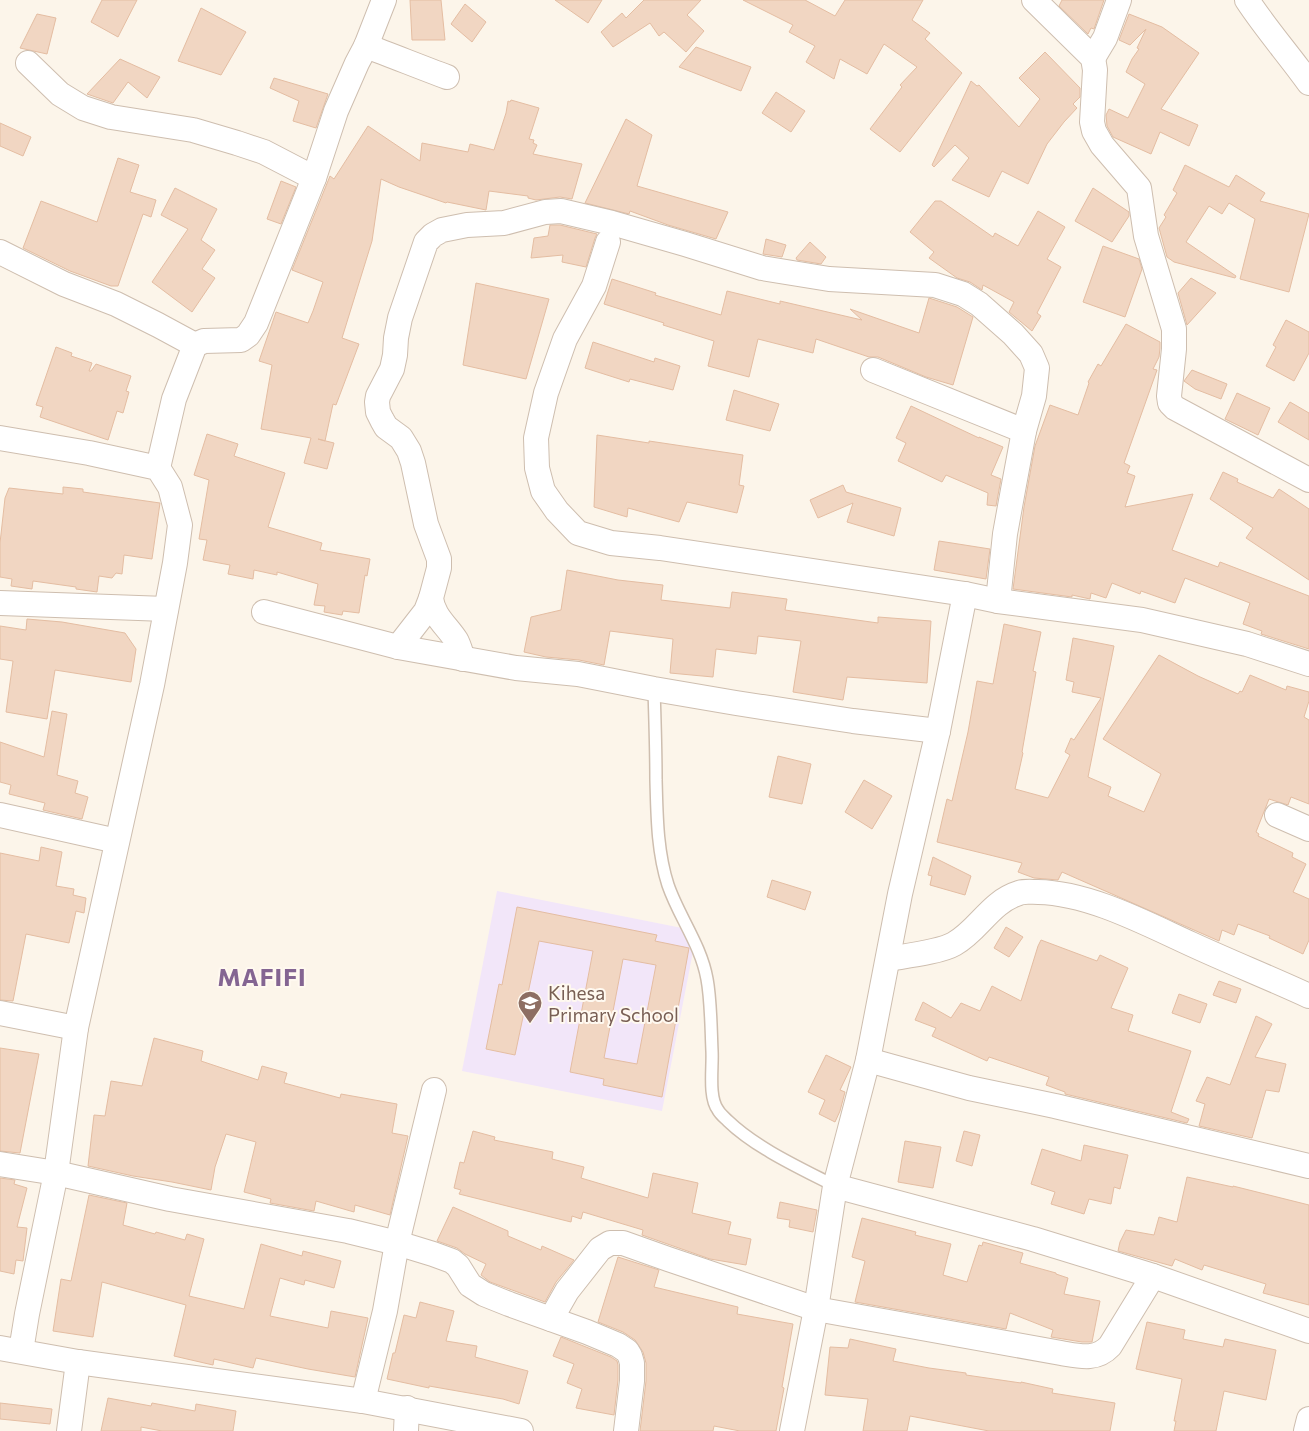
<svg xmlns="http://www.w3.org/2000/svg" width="1309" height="1431" viewBox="0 0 1309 1431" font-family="Commissioner,sans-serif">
  <rect width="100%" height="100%" fill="#fcf5ea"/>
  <path fill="#f2e6f9" d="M497 891 697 931 662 1111 462 1071Z"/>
  <g fill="#f1d6c2" stroke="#e4bda2" fill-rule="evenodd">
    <path d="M102 0H137L118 37 91 22Z"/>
    <path d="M410 0H441L445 40H412Z"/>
    <path d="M555 0H602L588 23Z"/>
    <path d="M644 0H701L687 15 704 31 686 52 664 32 659 36 650 23 613 47 601 32 622 13 626 18Z"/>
    <path d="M743 0H805L835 16 845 0H923L912 20 930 33 925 39 962 73 900 152 870 129 902 87 900 85 917 67 884 44 867 74 840 59 834 79 806 62 815 46 789 32 793 25Z"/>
    <path d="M1062 0H1104L1094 29 1091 28 1088 34 1059 6Z"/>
    <path d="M465 4 486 22 472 42 451 24Z"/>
    <path d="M201 8 246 32 221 75 178 61Z"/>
    <path d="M37 14 56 18 47 54 20 48Z"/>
    <path d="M1129 14 1162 27 1199 53 1161 109 1198 125 1189 146 1160 132 1151 154 1113 137 1107 126 1106 115 1109 109 1128 118 1145 84 1126 72 1132 59 1139 49 1137 48 1146 29 1130 45 1119 40Z"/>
    <path d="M696 47 751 67 741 91 679 67Z"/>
    <path d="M1045 52 1080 88V97L1073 104 1077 108 1064 122 1047 144 1028 184 1002 171 989 197 952 180 969 158 955 145 934 167 932 165 971 81 977 86 979 85 1019 127 1040 99 1019 78Z"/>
    <path d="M120 59 160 77 147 98 128 82 113 103 87 94Z"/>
    <path d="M274 78 328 94 316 128 293 121 299 101 270 88Z"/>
    <path d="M776 92 805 111 791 132 762 113Z"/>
    <path d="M511 100 539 108 529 139 534 140 533 143 537 145 533 154 582 164 572 199 560 197 536 200 528 198V196L489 191 486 210 447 202 446 203 399 187 381 179 372 241 342 338 359 344 336 405 333 404 325 441 318 439 334 443 327 469 304 463 311 438 261 429 272 365 259 361 276 312 308 323 313 311 323 282 292 270 330 176 334 179 368 126 420 161 422 143 468 152 470 144 494 150 506 113 508 101 510 102Z"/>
    <path d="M626 119 652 135 637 186 728 212 716 239 668 225 630 211 629 214 585 203Z"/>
    <path d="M0 123 31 137 23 156 0 146Z"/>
    <path d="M118 158 139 165 130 192 156 200 151 217 143 214 118 286H111L70 271 23 248 41 201 97 222Z"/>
    <path d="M1185 165 1229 187 1236 175 1265 193 1260 201 1309 214 1289 292 1240 279 1255 219 1229 203 1222 214 1209 206 1186 242 1236 276 1235 278 1174 262 1167 257 1159 228 1166 217 1164 215 1177 193 1173 190Z"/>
    <path d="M281 181 296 187 281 224 267 219Z"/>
    <path d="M175 188 217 209 201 240 215 250 202 269 215 278 192 312 152 282 188 229 161 215Z"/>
    <path d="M1093 188 1129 212V216L1112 242 1075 221Z"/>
    <path d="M935 201H941L993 237 995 233 1018 246 1038 211 1065 227 1047 259 1061 267 1037 313 1041 316 1032 331 1009 312 1014 302 983 285 982 290 970 282 957 278 929 258 934 252 910 232Z"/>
    <path d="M550 225H560L597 234 595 238 586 267 562 262 563 255 531 258 534 238 548 236Z"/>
    <path d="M766 239 786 245 782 257 763 254Z"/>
    <path d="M810 242 826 257 821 264 797 260 796 258Z"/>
    <path d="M1103 246 1139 259 1142 269 1125 317 1083 302Z"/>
    <path d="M1191 278 1216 293 1187 325 1178 293Z"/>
    <path d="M612 279 656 293 655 295 721 315 727 291 780 304V301L862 320 850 309 919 333 929 298 957 307 973 317 953 385 926 377 878 357H869L816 339 813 353 758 339 749 377 708 366 714 341 663 325 664 323 604 304Z"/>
    <path d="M476 283 549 299 526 379 463 365Z"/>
    <path d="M1286 320 1309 332V353L1294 381 1266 366 1276 347 1273 345Z"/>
    <path d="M1126 324 1160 342V348L1159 357 1153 369 1157 370 1124 463 1130 466 1127 473 1135 476 1125 507 1193 494 1172 550 1218 567 1220 562 1309 596V649L1261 634 1262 631 1243 624 1250 603 1185 578 1175 603 1141 591 1140 594 1112 583 1106 598 1091 593 1090 599 1072 595V597L1013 589 1024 507 1035 446 1050 405 1078 415 1089 383 1088 382 1098 364 1101 366Z"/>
    <path d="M593 342 654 362 655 358 680 366 673 390 630 379 629 382 585 368Z"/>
    <path d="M56 347 72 353 71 356 92 363 89 371H91L96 364 131 376 126 391 129 392 123 413 117 411 108 440 40 417 43 407 36 405Z"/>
    <path d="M1192 370 1227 384 1221 399 1195 389 1184 381Z"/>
    <path d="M734 390 779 404 770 431 726 420Z"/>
    <path d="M1237 393 1270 408 1258 435 1225 419Z"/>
    <path d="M1290 402 1309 413V440L1278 422Z"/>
    <path d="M911 406 979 438V437L1003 447 991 475 1001 479 996 506 987 505 988 493 946 475 942 482 898 461 906 443 896 438Z"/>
    <path d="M207 434 238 444 234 456 285 473 268 527 322 543 320 550 370 559 367 576 365 575 359 613 343 611 342 615 324 612 325 606 314 605 318 584 277 572V575L254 570 253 579 228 574 230 565 203 560 207 540 199 539 209 480 194 475Z"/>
    <path d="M597 435 649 443V441L743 455 739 485 744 486 737 513 687 502 679 522 628 508 627 517 594 507Z"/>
    <path d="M1223 472 1238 479 1237 482 1273 498 1279 489 1309 509V580L1246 538 1253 528 1210 499Z"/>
    <path d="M843 485 846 492 901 508 894 536 847 522 853 503 818 518 810 500Z"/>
    <path d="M63 487 83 489V492L160 503 152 559 124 555 122 574 116 573 112 578 99 576 97 592 76 589V587L33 581 32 589 11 586 12 579 0 577V543L5 498 9 488 63 494Z"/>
    <path d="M939 541 990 549 986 579 934 570Z"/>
    <path d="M567 570 618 580 663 585 661 600 730 608 732 592 787 599 785 610 878 623V617L931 621 927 683 847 677 843 700 793 692 801 641 758 636 756 654 716 649 713 677 670 673 673 639 610 631 604 665 579 660 546 657 524 652 531 617 561 610Z"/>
    <path d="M27 619 62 622 125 633 136 649 131 682 55 670 47 719 6 712 13 661 0 659V626L26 630Z"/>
    <path d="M1004 624 1041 632 1033 671 1036 672 1022 752 1023 753 1015 789 1048 798 1070 755 1065 752 1071 738 1074 740 1101 698 1072 692 1074 682 1066 680 1073 638 1114 646 1088 777 1111 787 1108 796 1144 812 1161 774 1103 739 1159 655 1198 676 1238 694 1240 691 1242 692 1250 675 1286 690 1287 686 1309 692V701L1304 717 1309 720V804L1291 797 1288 805 1269 799 1256 832 1259 834 1258 836 1293 853 1292 857 1306 864 1293 892 1309 899V940L1303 954 1269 938 1270 936 1238 924 1234 935 1222 930 1219 941 1062 872 1058 880 1034 878 1018 872 1022 863 937 842 947 799 952 801 968 732 977 681 993 684Z"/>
    <path d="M52 711 67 714 57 775 78 781 75 793 88 797 82 819 43 810 45 803 9 794 11 785 0 782V742L44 757Z"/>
    <path d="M778 756 811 764 802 804 769 797Z"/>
    <path d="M864 780 892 796 872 829 845 812Z"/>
    <path d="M41 847 62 852 56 886 74 889 73 895 86 898 84 913 76 911 69 943 26 934 13 1001 0 1000V853L39 861Z"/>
    <path d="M933 857 971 876 965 895 930 885 932 876 928 875Z"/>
    <path d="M772 880 811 892 805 910 767 897Z"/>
    <path d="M517 907 657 935 655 941 689 948 662 1097 603 1085 604 1079 570 1072 593 951 539 941 515 1055 486 1049 499 984 502 985ZM623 959 656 965 637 1064 604 1058Z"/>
    <path d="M1006 927 1023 937 1009 957 994 948Z"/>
    <path d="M1041 940 1097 961 1100 955 1128 968 1111 1008 1133 1015 1128 1031 1191 1051 1171 1112 1189 1119 1187 1123 1065 1094V1092L1046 1085 1049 1077 989 1057 987 1061 932 1036 936 1028 915 1020 923 1002 951 1018 961 1003 980 1011 992 986 1021 1001 1038 946Z"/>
    <path d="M1219 981 1241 989 1236 1003 1213 995Z"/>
    <path d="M1179 994 1207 1004 1200 1023 1172 1013Z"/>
    <path d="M1256 1016 1272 1024 1255 1057 1286 1064 1279 1092 1266 1090 1252 1138 1199 1126 1205 1104 1196 1101 1207 1077 1230 1085Z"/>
    <path d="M154 1038 203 1051 201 1061 258 1080 262 1066 287 1073 284 1083 340 1098 341 1094 397 1104 392 1133 408 1136 390 1215 355 1205 354 1212 316 1201 314 1211 270 1203 271 1199 244 1192 256 1142 226 1134 215 1167 211 1190 172 1182 133 1176 88 1166 94 1115 105 1116 111 1081 142 1086Z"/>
    <path d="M0 1048 39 1054 20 1153 0 1151Z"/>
    <path d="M826 1055 851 1067 840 1090 845 1092 840 1111 835 1122 819 1114 825 1100 808 1092Z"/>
    <path d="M473 1131 495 1137 494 1140 553 1152 552 1159 584 1167 581 1178 648 1198 653 1173 698 1183 692 1213 731 1222 728 1234 751 1239 746 1265 710 1259 642 1235 643 1230 583 1212 581 1219 572 1216 571 1222 459 1194 461 1190 454 1188 460 1162 464 1163Z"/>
    <path d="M964 1131 980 1135 972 1166 956 1161Z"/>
    <path d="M905 1141 941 1147 933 1188 898 1182Z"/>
    <path d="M1084 1145 1128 1155 1120 1189 1114 1187 1111 1204 1089 1199 1084 1214 1051 1204 1055 1192 1031 1184 1042 1149 1081 1161Z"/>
    <path d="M1187 1177 1233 1187V1186L1309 1205V1305L1263 1293 1266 1284 1204 1265 1202 1270 1175 1259 1172 1266 1118 1251 1120 1242 1126 1230 1154 1235 1159 1217 1177 1222Z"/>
    <path d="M0 1178 15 1180 14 1184 27 1188 17 1227 27 1228 23 1261 16 1260 14 1274 0 1271Z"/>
    <path d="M89 1195 127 1203 123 1225 155 1234 156 1232 185 1240 187 1234 204 1239 189 1296 244 1309 261 1244 302 1256 303 1251 341 1261 334 1288 305 1280 304 1285 280 1278 270 1316 328 1328 331 1311 368 1318 355 1377 308 1369 256 1358 253 1368 214 1359 213 1365 174 1356 186 1305 102 1282 93 1337 53 1331 61 1279 71 1281Z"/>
    <path d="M780 1202 817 1210 813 1232 789 1227 790 1220 777 1218Z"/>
    <path d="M453 1207 508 1231V1236L541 1250 542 1246 574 1260 556 1282 545 1302 490 1282 481 1275 486 1264 465 1254 457 1248 437 1241Z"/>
    <path d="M862 1218 916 1232 915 1235 951 1244 943 1275 967 1282 979 1245 982 1246 983 1242 1023 1253 1020 1263 1056 1273V1274L1068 1278 1064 1294 1100 1301 1092 1342H1082L1051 1337 1053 1330 1010 1313 1006 1329 855 1302 865 1261 852 1257Z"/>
    <path d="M618 1257 659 1270 654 1287 738 1307 737 1314 793 1324 782 1387 784 1388 776 1431H740L714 1426 713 1431H640L646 1381V1363L643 1352 635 1340 623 1332 598 1322Z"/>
    <path d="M420 1302 454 1311 446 1341 477 1346 475 1357 528 1371 519 1404 503 1399 429 1386V1388L387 1379 393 1353H395L404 1315 416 1318Z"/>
    <path d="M1147 1322 1185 1330 1183 1339 1223 1347 1225 1339 1276 1350 1266 1400 1224 1391 1216 1431H1174L1176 1421H1174L1182 1379 1136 1369Z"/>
    <path d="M561 1337 611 1357 617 1361 618 1365V1380L614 1415 576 1408 582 1389 567 1383 574 1364 553 1356Z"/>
    <path d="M850 1339 896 1349 893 1361 929 1368 966 1373V1375L1021 1383V1382L1053 1389 1052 1393 1115 1403 1110 1431H989L910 1416 907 1431H863L868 1399 825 1395 830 1347 848 1348Z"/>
    <path d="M108 1398 151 1406 152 1403 195 1411 196 1404 236 1411 233 1431H162L141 1427V1431H101Z"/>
    <path d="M0 1403 52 1409 50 1424 0 1419Z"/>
  </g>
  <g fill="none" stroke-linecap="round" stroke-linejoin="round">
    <defs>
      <path id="service" d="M654 689C655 720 656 750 656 780 657 815 657 851 668 885 679 917 701 945 707 979 711 1000 711 1029 712 1051 713 1067 708 1097 718 1110 720 1114 725 1118 728 1121 756 1148 800 1168 835 1186"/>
      <g id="minor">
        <path d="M1034 0 1093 58 1095 70 1092 122 1094 131 1102 145 1139 188 1146 236 1174 329V349L1169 396 1170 403 1175 408 1309 480"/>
        <path d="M1247 0C1266 29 1289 55 1309 83"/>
        <path d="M366 46C393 56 420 67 447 77"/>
        <path d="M1093 58 1105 38 1119 0"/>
        <path d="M28 63 60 94 83 108 111 117 193 130 237 143 264 152 314 178"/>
        <path d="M608 242 594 286 565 339 546 393 536 438 537 468 543 491 557 511 578 533 611 543 660 548 965 594 998 601 1142 620 1247 644 1309 664"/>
        <path d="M0 252 64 284 116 304 158 325 195 345"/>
        <path d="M873 370 1024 431"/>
        <path d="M0 438 89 453 158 468 170 487 180 525 175 563 152 685 76 1028 56 1173 27 1314 21 1351"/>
        <path d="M158 468 174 399 195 345 204 341 241 340 248 335 256 323 314 178 336 111 357 63 366 46 384 0"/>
        <path d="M0 603 166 609"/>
        <path d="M264 612 398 647 516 668 578 674 654 689 736 703 853 721 938 731"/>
        <path d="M398 647 426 611 431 598"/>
        <path d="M463 659C461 653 459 645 456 640 447 626 433 616 431 598L439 568V559L426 524 413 463 409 451 401 438 386 427 382 420 378 412 377 402 378 396 392 369 395 355 396 338 400 318 426 242 433 235 442 230 467 225 504 223 545 212 561 211 612 223 685 244 762 268 829 279 935 285 963 294 979 304 1013 334 1031 354 1037 368 1034 396 1024 431 1013 490 1005 534 998 601"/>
        <path d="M0 815 117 841"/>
        <path d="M1277 815 1309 829"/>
        <path d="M888 959C905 956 940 952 954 944 979 930 990 902 1019 893 1024 891 1032 892 1038 892 1089 893 1145 923 1191 944 1230 962 1270 978 1309 996"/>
        <path d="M0 1013 76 1028"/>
        <path d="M868 1060 969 1088 1055 1106 1309 1166"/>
        <path d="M0 1164 56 1173 170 1199 348 1231 397 1243 433 1254 452 1261 458 1266 470 1285 484 1294 509 1304 587 1332 618 1345 627 1351 630 1356 632 1363V1381L626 1431"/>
        <path d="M835 1186 1033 1239 1153 1276 1309 1331"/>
        <path d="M551 1319 567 1291 600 1249 610 1243H623L668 1259 816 1309 1061 1353C1079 1356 1096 1361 1110 1346L1153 1276"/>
        <path d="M0 1348 78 1362 363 1401 521 1431"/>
        <path d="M363 1401 385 1311 397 1243 434 1090"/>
        <path d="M69 1431 78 1362"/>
        <path d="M406 1431 407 1408"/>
        <path d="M792 1431 816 1309 835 1186 868 1060 900 894 938 731 965 594"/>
        <path d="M1306 1431 1309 1419"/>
      </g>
    </defs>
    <use href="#service" stroke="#cebeaf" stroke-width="14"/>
    <use href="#minor" stroke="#cebeaf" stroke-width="26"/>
    <use href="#service" stroke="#fff" stroke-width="11"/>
    <use href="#minor" stroke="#fff" stroke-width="24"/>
  </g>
  <defs>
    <symbol id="school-pin" viewBox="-11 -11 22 30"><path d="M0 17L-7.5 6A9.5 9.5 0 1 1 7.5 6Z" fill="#8d6e63" stroke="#fff9f0"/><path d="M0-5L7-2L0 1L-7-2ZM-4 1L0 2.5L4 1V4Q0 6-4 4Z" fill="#fff"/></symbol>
  </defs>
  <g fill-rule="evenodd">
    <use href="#school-pin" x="516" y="989" width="28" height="38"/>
  </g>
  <g text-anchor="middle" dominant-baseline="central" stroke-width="4" stroke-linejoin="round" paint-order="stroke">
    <g font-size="19" fill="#785e54" stroke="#fff9f0" text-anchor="start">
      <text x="548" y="992">Kihesa<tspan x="548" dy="22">Primary School</tspan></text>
    </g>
    <g font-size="24" font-weight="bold" letter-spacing="1" fill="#846592" stroke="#fff9f0">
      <text x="262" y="976">MAFIFI</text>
    </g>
  </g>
</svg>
